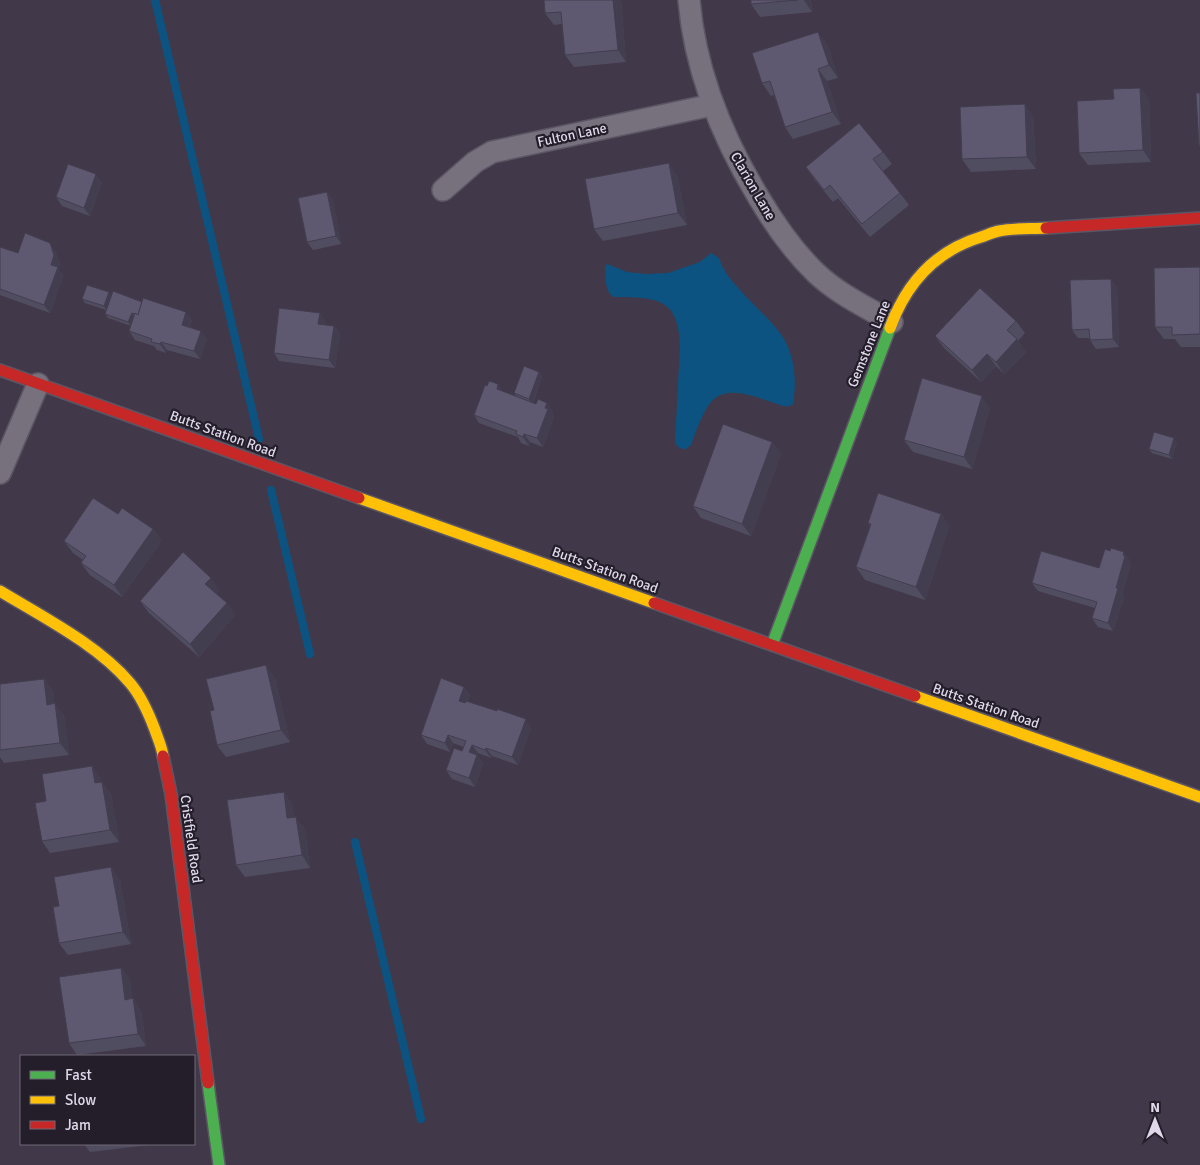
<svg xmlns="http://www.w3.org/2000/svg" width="1200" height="1165" viewBox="0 0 1200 1165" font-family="Signika,sans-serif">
  <rect width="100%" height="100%" fill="#41394a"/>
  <path fill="#0c5381" d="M711 253 719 258C723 271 731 280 740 290 753 305 769 318 780 333 795 353 797 381 793 404 787 409 781 405 774 403 755 397 727 384 711 402 702 413 696 432 691 445L686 449C680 449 678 448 675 442L680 345C678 296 655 298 614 297 604 291 606 277 605 266L607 264 627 272 646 274 668 273 700 262Z"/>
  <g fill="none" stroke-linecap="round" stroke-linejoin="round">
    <g stroke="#0c5381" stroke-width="8">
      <path d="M155 0 259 439"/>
      <path d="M271 490 310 654"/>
      <path d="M355 842 421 1119"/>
    </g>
    <defs>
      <g id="street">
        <path d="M689 0C695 72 722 137 759 198 775 225 793 251 816 273 838 294 866 307 892 322"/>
        <path d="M443 190 475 162 492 152 712 105"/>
        <path d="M0 473 38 384"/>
      </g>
      <g id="fast">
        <path d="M772 645 890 328"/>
        <path d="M208 1083 219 1165"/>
      </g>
      <g id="slow">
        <path d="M890 328C906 284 935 251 981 237 987 235 993 232 999 231 1014 228 1030 229 1046 228"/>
        <path d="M359 498 654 603"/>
        <path d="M0 591C43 617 98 645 130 683 142 697 149 714 155 730 158 739 162 747 163 756"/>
        <path d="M915 696 1200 797"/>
      </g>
      <g id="jam">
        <path d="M1046 228 1200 218"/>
        <path d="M0 370 359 498"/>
        <path d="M654 603 915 696"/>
        <path d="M163 756 171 794 208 1083"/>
      </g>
    </defs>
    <use href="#street" stroke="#5c5664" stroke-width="24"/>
    <use href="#fast" stroke="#5c5664" stroke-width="14"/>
    <use href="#slow" stroke="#5c5664" stroke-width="14"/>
    <use href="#jam" stroke="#5c5664" stroke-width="14"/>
    <use href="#street" stroke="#77717e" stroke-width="21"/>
    <use href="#fast" stroke="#4caf50" stroke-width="11"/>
    <use href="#slow" stroke="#ffc107" stroke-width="11"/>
    <use href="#jam" stroke="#c62828" stroke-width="11"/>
  </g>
  <g fill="#514d61">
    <path d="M544 0H621L626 62 574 67 565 55 562 24 554 25 545 13Z"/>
    <path d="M751 0H811L812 12 760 17 751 4Z"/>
    <path d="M827 44 838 78 827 81 841 124 793 139 785 127 774 95 771 96 762 83Z"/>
    <path d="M1140 88 1149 100 1151 162 1088 165 1079 153 1114 99Z"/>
    <path d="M1033 116 1036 169 971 172 962 159Z"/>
    <path d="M883 152 892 164 883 171 900 193 909 205 870 237 838 198 833 202 814 179 806 167Z"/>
    <path d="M677 175 687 225 603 241 594 229Z"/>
    <path d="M102 182 90 216 62 206 56 197Z"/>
    <path d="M327 192 333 201 341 244 313 250 307 242Z"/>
    <path d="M0 247 18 253 55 251 60 263 58 269 63 276 50 313 0 295Z"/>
    <path d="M1200 267V347H1181L1175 339H1164L1155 327Z"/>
    <path d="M1117 287 1119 347 1096 349 1090 340V338H1078L1072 330Z"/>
    <path d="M111 295 192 320 190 327 207 339 200 359 167 350 166 353 157 350 154 346 135 340 129 331 131 326 108 318 105 314 106 310 85 303 82 299Z"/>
    <path d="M1016 321 1025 333 1018 341 1026 352 1004 374 996 366 981 382 944 348 935 336Z"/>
    <path d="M326 322 325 325 334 326 340 334 335 368 279 361 274 353Z"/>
    <path d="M539 372 542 377 533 403 553 411 552 414 554 417 543 447 530 442 529 446 521 443 518 437 479 423 474 415 487 386 516 396 514 393Z"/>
    <path d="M990 408 972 469 913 452 904 440Z"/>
    <path d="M772 442 781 454 751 536 701 518 693 506Z"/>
    <path d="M1177 442 1172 459 1152 453 1149 449Z"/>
    <path d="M118 514 153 529 161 541 122 597 90 575 81 563 83 560 73 553 64 541Z"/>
    <path d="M941 514 949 526 925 600 865 580 856 567 870 526 868 523Z"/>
    <path d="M1130 560 1129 562 1131 565 1122 594 1124 597 1113 631 1098 627 1092 618 1095 608 1038 591 1032 583 1099 568Z"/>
    <path d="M220 590 216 594 227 603 235 615 199 657 149 613 140 601Z"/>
    <path d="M275 678 290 742 226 757 217 745 214 710Z"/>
    <path d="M44 679 53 691 54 704 64 716 69 755 4 763 0 757V684Z"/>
    <path d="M464 687 470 695 468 701 531 728 518 765 492 756 491 758 478 753 477 755 483 764 475 787 452 779 446 770 462 751 464 747 453 743 450 752 427 744 421 735Z"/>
    <path d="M101 778V782H102L111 794 119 842 50 853 42 841 46 801Z"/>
    <path d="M284 792 292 804 294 817 305 829 310 868 245 877 236 865Z"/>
    <path d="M120 880 131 944 68 955 59 943Z"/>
    <path d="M121 968 130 980 132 999 133 998 141 1011 146 1046 77 1055 69 1043Z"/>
    <path d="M84 1144H158L90 1152Z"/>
  </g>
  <g fill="#423e4f">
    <path d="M613 0H621L626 62 618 50Z"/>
    <path d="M804 0H811L812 12Z"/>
    <path d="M818 32 827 44 838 78 829 65Z"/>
    <path d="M818 69 827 81 841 124 832 112Z"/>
    <path d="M1140 88 1149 100 1151 162 1143 150Z"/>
    <path d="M1025 104 1033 116 1036 169 1027 157Z"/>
    <path d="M669 163 677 175 687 225 678 213Z"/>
    <path d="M96 174 102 182 90 216 84 208Z"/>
    <path d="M327 192 333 201 341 244 336 236Z"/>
    <path d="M50 243 55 251 60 263 58 269 63 276 50 313 44 305 51 265Z"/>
    <path d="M1111 279 1117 287 1119 347 1113 339Z"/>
    <path d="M109 292 112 296 107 311 104 306Z"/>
    <path d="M186 312 192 320 188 333 182 325Z"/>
    <path d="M132 313 135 317 131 327 128 322Z"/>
    <path d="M320 313 326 322 324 332 318 324Z"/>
    <path d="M334 326 340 334 335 368 329 360Z"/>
    <path d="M201 331 207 339 200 359 194 351Z"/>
    <path d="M1017 339 1026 352 1004 374 996 362Z"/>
    <path d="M161 342 167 350 166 353 160 344Z"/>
    <path d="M987 354 996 366 981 382 972 370Z"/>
    <path d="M539 372 542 377 532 404 529 399Z"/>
    <path d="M498 384 504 392 497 389Z"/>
    <path d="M982 396 990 408 972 469 964 457Z"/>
    <path d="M547 403 553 411 552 414 554 417 543 447 537 438Z"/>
    <path d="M524 434 530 442 529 446 523 437Z"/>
    <path d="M1174 438 1177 442 1172 459 1169 455Z"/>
    <path d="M772 442 781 454 751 536 742 524Z"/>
    <path d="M941 514 949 526 925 600 916 587Z"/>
    <path d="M153 529 161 541 122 597 114 585Z"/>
    <path d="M1124 552 1130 560 1129 562 1131 565 1122 594 1124 597 1113 631 1108 623Z"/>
    <path d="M211 578 220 590 214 597 205 584Z"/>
    <path d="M227 603 235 615 199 657 190 644Z"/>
    <path d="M266 665 275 678 290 742 281 730Z"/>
    <path d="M44 679 53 691 56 717 47 705Z"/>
    <path d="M464 687 470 695 465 709 459 701Z"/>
    <path d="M55 703 64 716 69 755 60 743Z"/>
    <path d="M526 719 531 728 518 765 512 757Z"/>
    <path d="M448 735 453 743 450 752 445 743Z"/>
    <path d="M472 745 478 753 475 761 469 752Z"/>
    <path d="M486 748 492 756 491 758 485 750Z"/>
    <path d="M477 755 483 764 475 787 469 778Z"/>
    <path d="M92 766 101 778 104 795 95 783Z"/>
    <path d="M102 782 111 794 119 842 110 830Z"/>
    <path d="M284 792 292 804 296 830 287 818Z"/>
    <path d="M296 817 305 829 310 868 302 855Z"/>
    <path d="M111 867 120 880 131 944 123 932Z"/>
    <path d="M121 968 130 980 134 1012 125 1000Z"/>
    <path d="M133 998 141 1011 146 1046 138 1034Z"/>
  </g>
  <g fill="#5e5971" stroke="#423e4f">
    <path d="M544 0H613L618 50 565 55 561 12 545 13Z"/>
    <path d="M751 0H798L751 4Z"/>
    <path d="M818 32 829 65 818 69 832 112 785 127 770 81 762 83 752 53Z"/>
    <path d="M1140 88 1143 150 1079 153 1077 101 1114 99 1113 89Z"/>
    <path d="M1196 93H1200V146H1199Z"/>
    <path d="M1025 104 1027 157 962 159 960 107Z"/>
    <path d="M859 123 883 152 873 159 900 193 862 224 830 185 824 190 806 167Z"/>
    <path d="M669 163 678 213 594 229 585 179Z"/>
    <path d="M68 164 96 174 84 208 56 197Z"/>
    <path d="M327 192 336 236 307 242 298 198Z"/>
    <path d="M25 233 50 243 54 255 51 265 58 267 44 305 0 289V247L18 253Z"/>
    <path d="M1200 267V334L1172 335V327H1155L1154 268Z"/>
    <path d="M1111 279 1113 339 1090 340 1089 329 1072 330 1070 280Z"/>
    <path d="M87 285 109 292 104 306 82 299Z"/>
    <path d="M980 288 1016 321 1007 330 1017 339 996 362 987 354 972 370 935 336Z"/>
    <path d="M113 291 142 302 138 315 132 313 128 322 105 314Z"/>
    <path d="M143 298 186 312 182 325 201 331 194 351 161 342 160 344 151 342 152 339 129 331 135 313 138 315Z"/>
    <path d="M279 308 320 313 318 324 334 326 329 360 274 353Z"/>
    <path d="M524 366 539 372 529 399 514 393Z"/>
    <path d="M922 378 982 396 964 457 904 440Z"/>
    <path d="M489 381 498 384 497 389 536 404 538 399 547 403 545 408 548 409 537 438 524 434 523 437 516 434 517 431 474 415 485 385 487 386Z"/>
    <path d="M723 424 772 442 742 524 693 506Z"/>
    <path d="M1154 432 1174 438 1169 455 1149 449Z"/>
    <path d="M878 493 941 514 916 587 856 567 871 524 868 523Z"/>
    <path d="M93 498 118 514 122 508 153 529 114 585 81 563 86 556 64 541Z"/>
    <path d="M1111 548 1124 552 1123 555 1125 556 1116 588H1118L1108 623 1092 618 1097 602 1032 583 1041 551 1099 568 1105 549 1110 551Z"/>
    <path d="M183 552 211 578 205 584 227 603 190 644 140 601Z"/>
    <path d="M266 665 281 730 217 745 210 711 214 710 206 679Z"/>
    <path d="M441 678 464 687 459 701 465 703 466 701 497 711V709L526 719 512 757 486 748 485 750 472 745 469 752 477 755 469 778 446 770 454 748 462 751 466 741 448 735 445 743 421 735Z"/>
    <path d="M44 679 47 705 55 703 60 743 0 750V684Z"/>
    <path d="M92 766 95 783 102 782 110 830 42 841 35 803 46 801 42 774Z"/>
    <path d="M284 792 287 818 296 817 302 855 236 865 227 800Z"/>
    <path d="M111 867 123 932 59 943 53 907 59 906 54 877Z"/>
    <path d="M121 968 125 1000 133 998 138 1034 69 1043 59 977Z"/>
  </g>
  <g text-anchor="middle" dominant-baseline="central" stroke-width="4.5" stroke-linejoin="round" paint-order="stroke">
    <g font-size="14" fill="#dfd8ea" stroke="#241e2b">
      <text transform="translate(572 135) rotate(-12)">Fulton Lane</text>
      <text transform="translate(753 186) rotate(60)">Clarion Lane</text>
      <text transform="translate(869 344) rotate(-68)">Gemstone Lane</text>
      <text transform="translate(223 434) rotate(20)">Butts Station Road</text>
      <text transform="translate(605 570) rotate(20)">Butts Station Road</text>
      <text transform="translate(986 706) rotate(19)">Butts Station Road</text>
      <text transform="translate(191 839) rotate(82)">Cristfield Road</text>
    </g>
  </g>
  <rect x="20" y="1055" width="175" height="90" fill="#241e2b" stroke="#6f6877"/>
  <rect x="30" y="1071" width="25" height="8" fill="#4caf50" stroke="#6f6877"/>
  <text x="65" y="1080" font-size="15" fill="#dfd8ea">Fast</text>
  <rect x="30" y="1096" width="25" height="8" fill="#ffc107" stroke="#6f6877"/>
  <text x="65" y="1105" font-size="15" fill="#dfd8ea">Slow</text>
  <rect x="30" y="1121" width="25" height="8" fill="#c62828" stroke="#6f6877"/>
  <text x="65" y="1130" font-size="15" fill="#dfd8ea">Jam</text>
  <g transform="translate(1155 1120)" stroke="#241e2b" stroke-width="4" paint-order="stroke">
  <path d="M0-4L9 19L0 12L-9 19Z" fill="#dfd8ea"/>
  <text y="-8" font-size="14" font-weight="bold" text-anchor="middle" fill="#dfd8ea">N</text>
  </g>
</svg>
